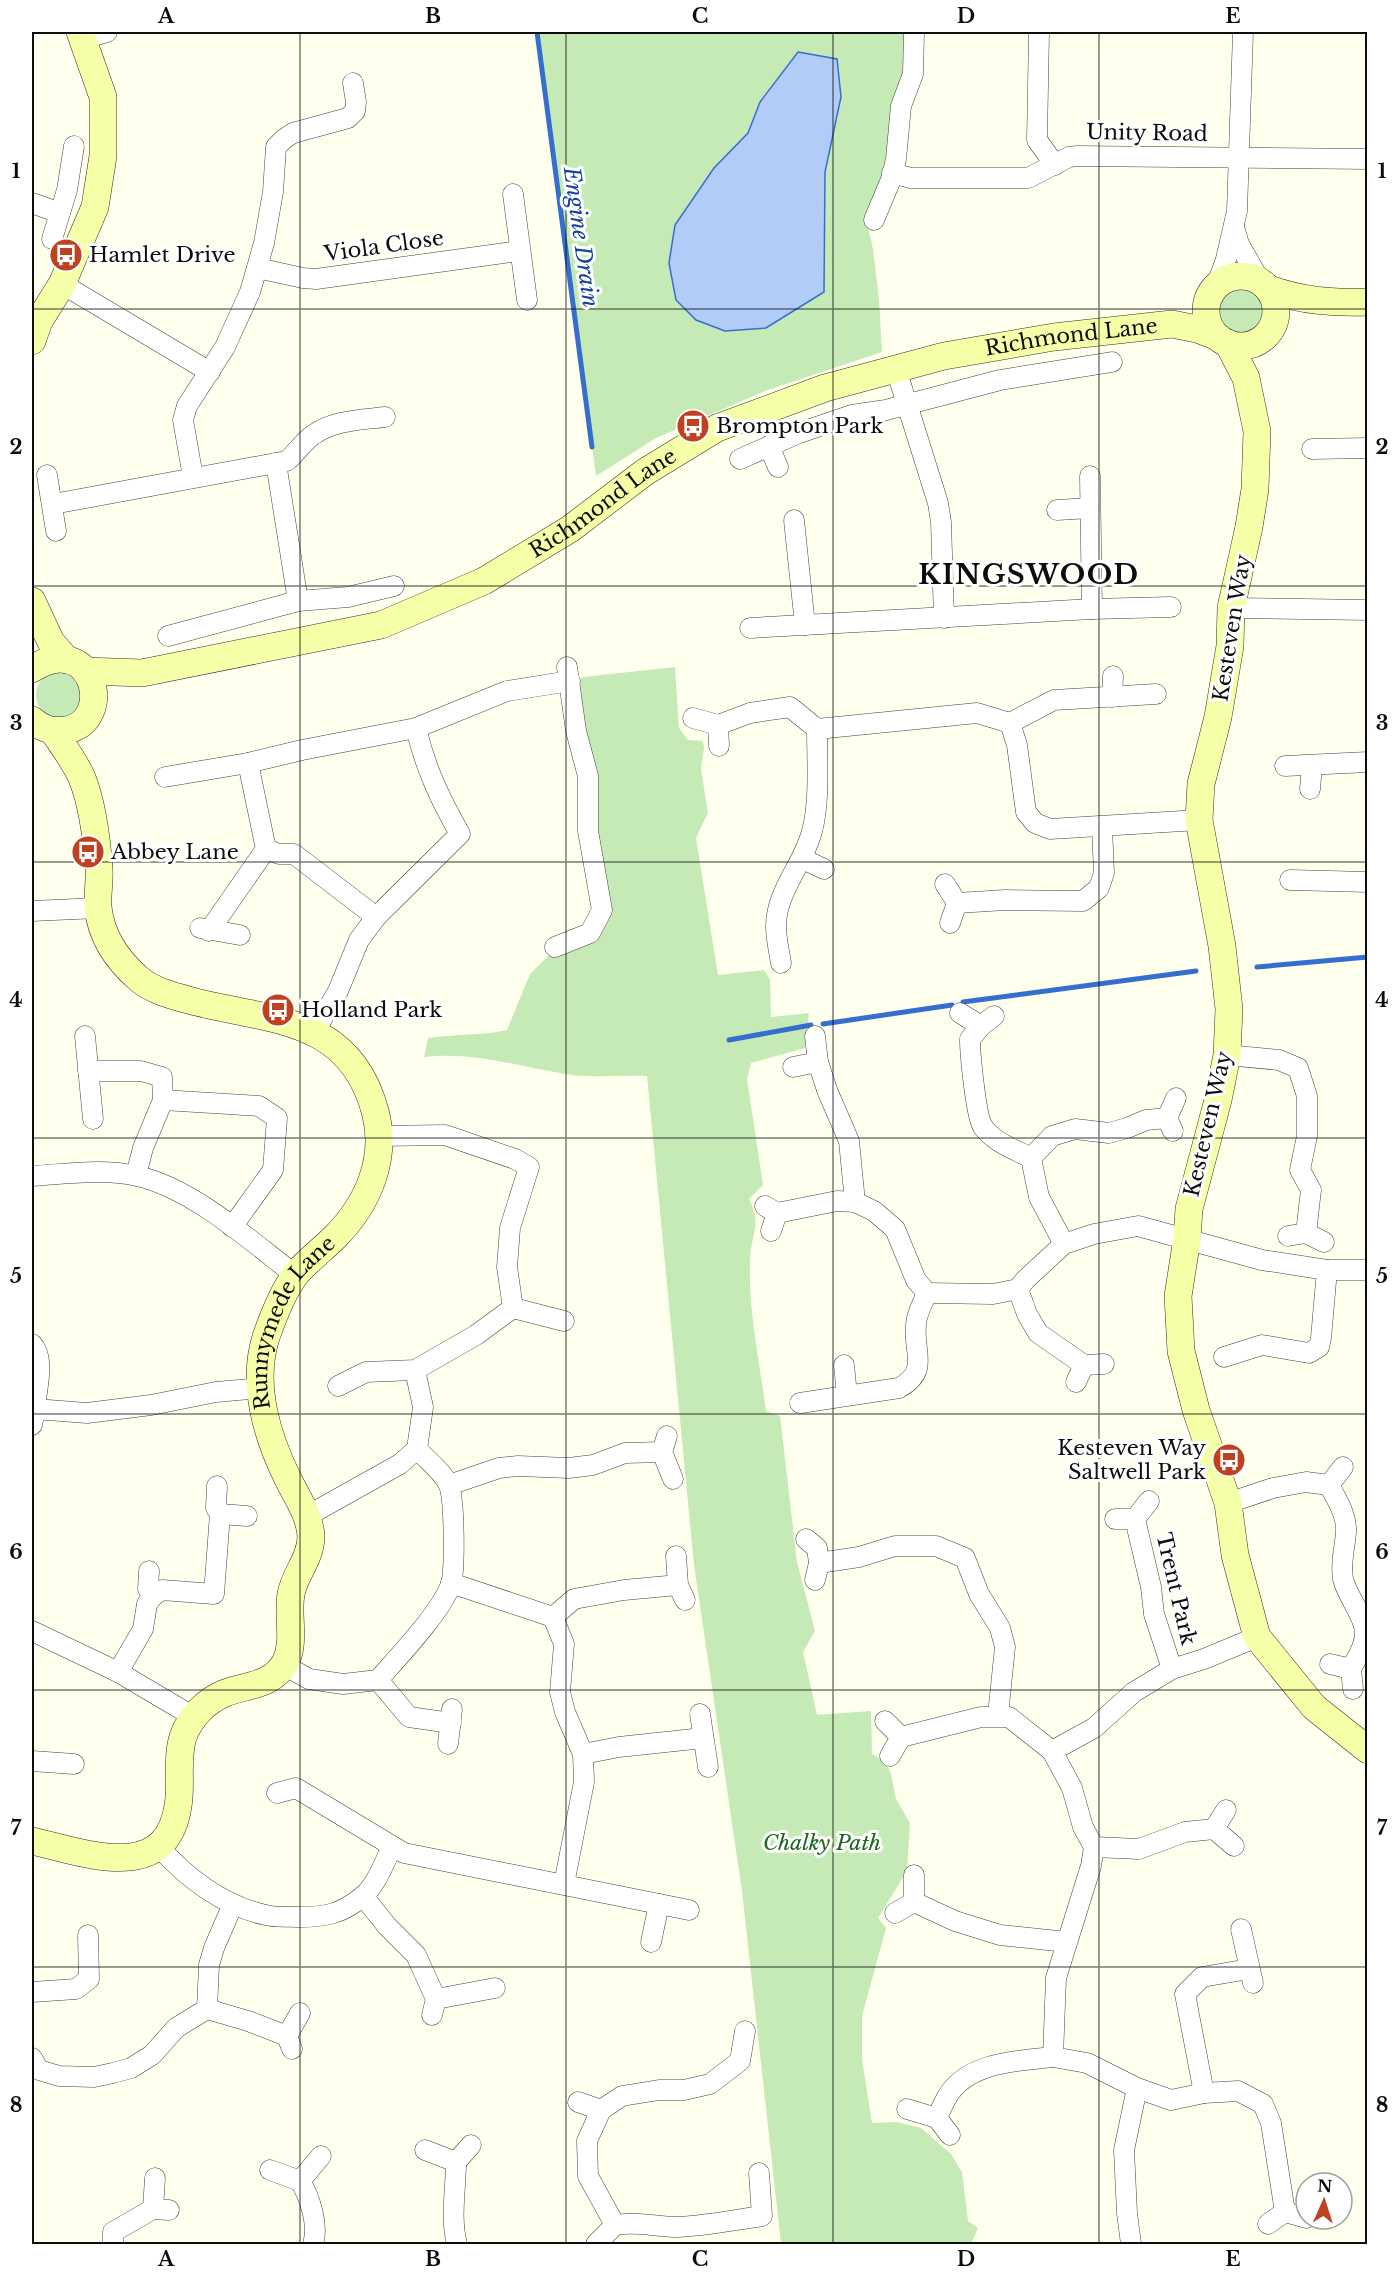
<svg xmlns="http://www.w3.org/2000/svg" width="1399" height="2276" viewBox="0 0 1399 2276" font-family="'Libre Baskerville',serif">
  <rect width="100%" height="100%" fill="#feffed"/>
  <g fill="#c5eab6">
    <path d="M537 32H914L896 159 866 219 873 249 879 299 882 352 765 391 656 438 596 476Z"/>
    <circle cx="1241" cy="312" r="26"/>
    <path d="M675 667 679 728 688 740 703 741 704 749 701 769 708 813 696 838 718 975 764 970 770 979 771 1017 809 1013 805 1048 751 1063 747 1079 763 1185 749 1199C763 1226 750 1235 750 1262 748 1309 760 1364 766 1411L780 1416 797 1562 815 1631 803 1652 817 1715 871 1711 872 1754 886 1762 891 1774 896 1799 910 1823 907 1871 878 1918 886 1928 862 2016V2059L872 2123 897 2122 921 2128 951 2154 962 2172 968 2221 978 2228 971 2244H781L742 1891 694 1565 647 1076C622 1075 596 1078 572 1075 523 1068 475 1051 424 1057L428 1038C454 1034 480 1036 507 1030L530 974 553 951 605 910 576 684 583 677Z"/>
    <circle cx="59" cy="695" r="23"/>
  </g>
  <path fill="#b1ccf7" stroke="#366ed0" stroke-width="1.5" d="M798 52 837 59 841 97 825 172 824 292 766 328 725 331 696 320 676 300 669 263 675 225 714 168 748 133 760 102Z"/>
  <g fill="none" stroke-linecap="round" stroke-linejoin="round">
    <g stroke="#366ed0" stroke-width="5">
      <path d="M537 32 592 447"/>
      <path d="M1257 967 1368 957"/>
      <path d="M963 1002 1196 971"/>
      <path d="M823 1024 952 1005"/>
      <path d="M729 1040 811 1025"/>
    </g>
    <defs>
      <g id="street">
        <path d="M1039 32 1037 140 1055 165"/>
        <path d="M84 39 107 32"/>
        <path d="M892 173 911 178H1028L1069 157 1077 156 1368 159"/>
        <path d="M513 194 527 300"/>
        <path d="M32 203 60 213"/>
        <path d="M874 220 892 177 896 159 901 106 913 74 914 32"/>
        <path d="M1234 227 1239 244 1260 281"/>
        <path d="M52 239 67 190 74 146"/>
        <path d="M257 268 303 278 316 279 519 251"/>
        <path d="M62 284 210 372"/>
        <path d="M1216 287 1226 259 1237 211 1243 32"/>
        <path d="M896 369 938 503 941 522 944 618"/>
        <path d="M769 446 778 467"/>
        <path d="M1312 449 1368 448"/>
        <path d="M740 459 799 433 852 415 886 410 1000 380 1112 362"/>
        <path d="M276 463 298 601"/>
        <path d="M47 475 56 531"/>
        <path d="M1090 476 1092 609"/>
        <path d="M193 477 183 420 187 406 225 347 250 292 264 243 273 192 276 147 284 139 293 133 348 118 355 111 356 102 353 83"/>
        <path d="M53 504 287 461C296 453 305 440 313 435 334 420 361 420 385 417"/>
        <path d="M1057 510 1090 508"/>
        <path d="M794 520 805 625"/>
        <path d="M1231 608 1368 610"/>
        <path d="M750 628 1092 609 1171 607"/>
        <path d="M168 636 298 601 348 597 394 586"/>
        <path d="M1112 697 1113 676"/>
        <path d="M693 718 718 725 719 746"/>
        <path d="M1010 723 1054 700 1156 694"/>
        <path d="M718 725 750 713 790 707 817 729C817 760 820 802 812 831 804 864 776 891 776 926 776 938 779 951 781 963"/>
        <path d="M817 729 977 713 1010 723 1017 745 1026 812 1035 823 1050 829 1199 820"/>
        <path d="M1285 766 1368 762"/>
        <path d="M165 777 248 763 302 750 416 728 507 691 570 681"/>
        <path d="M1310 789 1312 766"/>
        <path d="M266 849 279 854H294L376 917"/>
        <path d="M803 859 824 869"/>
        <path d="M1290 880 1368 882"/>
        <path d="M945 884 957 903 950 923"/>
        <path d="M957 903 1005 900 1083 901 1099 888 1104 873 1102 827"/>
        <path d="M32 911 98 908"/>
        <path d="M200 928 240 935"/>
        <path d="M209 931 266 849 248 763"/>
        <path d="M555 947 590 933 602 910 588 831V776L576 731 567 667"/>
        <path d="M960 1013 981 1026"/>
        <path d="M994 1016 981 1026 970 1039C970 1054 976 1117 983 1127 995 1143 1014 1149 1031 1158L1039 1197 1064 1244"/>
        <path d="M315 1031 338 991 359 940 376 917 460 834C440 799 425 767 416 728"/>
        <path d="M85 1036 93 1119"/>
        <path d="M815 1036 818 1062 827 1090 849 1141 855 1202"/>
        <path d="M1227 1055 1279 1060 1298 1068 1307 1096V1136L1300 1170 1311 1190 1306 1233"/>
        <path d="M793 1067 818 1062"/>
        <path d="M88 1071H141L162 1077 163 1100 259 1106 277 1118 273 1170 232 1227"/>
        <path d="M1173 1131 1167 1118 1176 1098"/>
        <path d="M1031 1158 1052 1136 1075 1129 1109 1133 1127 1128 1146 1120 1167 1118"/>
        <path d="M136 1175 143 1148 163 1100"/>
        <path d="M32 1176C66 1174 103 1168 137 1176 192 1188 251 1241 295 1275"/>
        <path d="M765 1206 777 1213 771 1231"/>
        <path d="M777 1213 837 1201 855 1202 874 1211 895 1229 916 1280 927 1293"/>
        <path d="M1288 1236 1306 1233 1324 1242"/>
        <path d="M1018 1289 1027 1314 1038 1333 1084 1365"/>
        <path d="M927 1293 993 1294 1018 1289 1025 1280 1064 1244 1094 1234 1138 1226 1262 1260 1327 1270H1368"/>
        <path d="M513 1308 564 1321"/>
        <path d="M32 1344C46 1359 36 1390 35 1409"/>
        <path d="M1224 1357 1262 1345 1309 1353 1319 1347 1321 1338 1327 1270"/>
        <path d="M844 1365 847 1395"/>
        <path d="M1076 1382 1084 1365 1104 1364"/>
        <path d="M338 1386 366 1372 415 1370 476 1335 513 1308 507 1267 510 1228 529 1167 515 1159 445 1135 379 1136"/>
        <path d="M800 1403 899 1388C930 1371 913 1353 916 1325 916 1314 923 1303 927 1293"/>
        <path d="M32 1425 35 1409 87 1413 151 1405 216 1392 261 1388"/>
        <path d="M667 1436 662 1452 673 1479"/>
        <path d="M449 1485 499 1468 518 1466 569 1468 593 1465 625 1453 662 1452"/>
        <path d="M1329 1485 1343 1467"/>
        <path d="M1228 1503 1273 1488 1306 1482 1329 1485C1337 1500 1347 1515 1346 1532 1345 1548 1340 1563 1343 1579 1347 1596 1362 1612 1365 1630 1366 1645 1357 1657 1351 1669"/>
        <path d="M220 1514 247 1516"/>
        <path d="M307 1516 400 1464 417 1449 423 1407 415 1370"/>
        <path d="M1115 1519H1135L1149 1501"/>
        <path d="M1135 1519 1151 1587 1154 1614 1172 1669"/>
        <path d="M806 1539 817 1548 819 1563 815 1580"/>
        <path d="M676 1556 678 1585 685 1600"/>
        <path d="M819 1563 859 1557 895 1546H936L965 1558 979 1594 1000 1628 1005 1647 998 1715"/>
        <path d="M451 1583 553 1617 574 1599 624 1590 678 1585"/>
        <path d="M153 1596 162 1590 214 1594 220 1514 216 1508 217 1486"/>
        <path d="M553 1617 564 1644 560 1692 565 1712 583 1754 584 1782 564 1884"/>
        <path d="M32 1631 118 1672 194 1717"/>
        <path d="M1330 1664 1351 1669 1353 1689"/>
        <path d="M284 1665 309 1679 343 1684 378 1680C398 1657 442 1611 451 1584 455 1570 455 1496 448 1483 441 1470 427 1460 417 1449"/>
        <path d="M118 1672 143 1629 147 1604 153 1596 148 1589 149 1571"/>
        <path d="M378 1680 409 1717 451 1723"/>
        <path d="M700 1714 708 1767"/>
        <path d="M885 1721 901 1737 890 1756"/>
        <path d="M901 1737 981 1717H1009L1052 1751 1072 1788 1083 1827 1094 1847 1091 1866 1056 1978 1053 2057 1087 2063 1137 2088 1124 2150 1127 2213 1131 2244"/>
        <path d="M448 1744 452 1709"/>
        <path d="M1052 1751 1094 1728 1134 1692 1172 1669 1204 1659 1257 1637"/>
        <path d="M583 1754 619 1747 703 1738"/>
        <path d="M32 1761 74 1764"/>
        <path d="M277 1793 296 1788 404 1853 689 1910"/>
        <path d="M1226 1810 1214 1829 1234 1846"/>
        <path d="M159 1847C188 1879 223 1906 266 1915 276 1918 288 1916 298 1917 324 1917 340 1915 362 1897 376 1886 384 1863 392 1847"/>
        <path d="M1094 1847 1139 1849 1185 1832 1214 1829"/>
        <path d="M363 1896 387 1926 416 1955 436 1999 432 2015"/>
        <path d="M914 1902 955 1921 1000 1935 1067 1942"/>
        <path d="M895 1913 914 1902V1875"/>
        <path d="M1241 1929 1253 1983"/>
        <path d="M651 1942 659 1904"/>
        <path d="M32 1992 76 1989 89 1979 88 1935"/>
        <path d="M436 1999 495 1988"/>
        <path d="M207 2009 248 2021 287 2036"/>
        <path d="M292 2049 287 2036 300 2013"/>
        <path d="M32 2058 39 2070 59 2076 94 2077 113 2073 131 2068 152 2055 176 2028 207 2009 209 1965 214 1948 233 1904"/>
        <path d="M1137 2088 1171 2100 1204 2093 1238 2091 1263 2104 1271 2123 1285 2212"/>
        <path d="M1204 2093 1185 1994 1202 1977 1249 1969"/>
        <path d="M578 2102 601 2110"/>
        <path d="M907 2109 937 2118"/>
        <path d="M950 2135 937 2118C940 2111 943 2104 947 2097 967 2062 1017 2061 1053 2057"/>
        <path d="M425 2150 456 2162C456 2189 450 2218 457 2244"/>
        <path d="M456 2162 471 2145"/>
        <path d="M270 2170 300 2181"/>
        <path d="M153 2209 155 2178"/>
        <path d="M1268 2224 1285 2212 1306 2218"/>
        <path d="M615 2225 588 2176 587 2141 601 2110 622 2096 659 2090H684L710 2084 740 2061 745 2031"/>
        <path d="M113 2244V2232L153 2209 169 2210"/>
        <path d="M313 2244C319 2226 310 2197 300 2181L321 2156"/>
        <path d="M596 2244 615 2225C637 2221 656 2227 677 2227 705 2226 734 2220 762 2216L759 2173"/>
      </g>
      <g id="secondary">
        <circle cx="1241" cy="311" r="35"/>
        <path d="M1269 289C1302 301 1333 303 1368 302"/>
        <path d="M32 341 39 321 62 284 95 207 103 156V97L80 32"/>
        <path d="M1228 343 1246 378 1257 431 1255 489 1249 527 1231 608 1230 646 1218 717 1201 784 1199 820 1222 946 1229 1009 1227 1055 1218 1100 1189 1209 1187 1239 1178 1296 1181 1351 1196 1410 1228 1503 1235 1555 1257 1637 1314 1707 1368 1750"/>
        <path d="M32 601 51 642 67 660"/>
        <path d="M32 669C94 629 116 722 66 730 52 732 42 729 32 720"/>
        <path id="s1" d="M85 671 142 673 381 625 484 581 570 529 645 472 717 428 825 388 944 356 1054 337 1172 324 1197 329 1218 337"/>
        <path id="s2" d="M32 1841C83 1852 166 1886 178 1806 182 1784 176 1759 183 1737 190 1717 206 1701 225 1693 246 1685 272 1686 285 1663 296 1641 287 1617 291 1594 295 1573 311 1559 311 1536 310 1516 297 1497 288 1479 267 1437 251 1384 266 1337 273 1317 283 1291 296 1274 307 1261 323 1249 335 1237 368 1204 388 1158 375 1111 350 1018 273 1021 196 1002 178 997 154 992 139 979 117 960 101 937 98 907 97 895 100 881 99 869 97 842 92 803 82 778 75 762 63 746 53 731"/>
      </g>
    </defs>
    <use href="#street" stroke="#404040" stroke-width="21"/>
    <use href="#secondary" stroke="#2f2f2f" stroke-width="28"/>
    <use href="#street" stroke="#fff" stroke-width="20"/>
    <use href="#secondary" stroke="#f4ffa8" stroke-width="27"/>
  </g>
  <path fill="none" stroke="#0d0d0d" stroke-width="1.5" stroke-opacity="0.55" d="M300 32V2244M566 32V2244M833 32V2244M1099 32V2244M32 309H1368M32 586H1368M32 862H1368M32 1138H1368M32 1414H1368M32 1690H1368M32 1967H1368"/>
  <defs>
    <symbol id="bus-disc" viewBox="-11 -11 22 22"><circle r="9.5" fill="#c04022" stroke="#fff"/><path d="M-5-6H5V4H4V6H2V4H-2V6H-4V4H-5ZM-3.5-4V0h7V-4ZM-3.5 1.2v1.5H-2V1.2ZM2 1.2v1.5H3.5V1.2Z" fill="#fff"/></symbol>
  </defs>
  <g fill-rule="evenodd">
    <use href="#bus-disc" x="47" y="236" width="38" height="38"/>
    <use href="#bus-disc" x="674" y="407" width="38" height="38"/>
    <use href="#bus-disc" x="69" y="833" width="38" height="38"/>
    <use href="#bus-disc" x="259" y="991" width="38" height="38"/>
    <use href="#bus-disc" x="1210" y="1441" width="38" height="38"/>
  </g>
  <g text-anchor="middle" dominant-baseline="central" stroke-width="6" stroke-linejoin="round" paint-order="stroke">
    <g font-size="21" fill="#0d0d0d" stroke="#fff">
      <text transform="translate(1147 133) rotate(1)">Unity Road</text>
      <text transform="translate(384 246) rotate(-8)">Viola Close</text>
      <text stroke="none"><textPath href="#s1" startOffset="1059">Richmond Lane</textPath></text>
      <text stroke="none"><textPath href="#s1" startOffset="555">Richmond Lane</textPath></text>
      <text transform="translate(1232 628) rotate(-81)">Kesteven Way</text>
      <text transform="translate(1208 1124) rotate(-77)">Kesteven Way</text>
      <text stroke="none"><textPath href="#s2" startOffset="741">Runnymede Lane</textPath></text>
      <text transform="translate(1176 1589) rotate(77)">Trent Park</text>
    </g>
    <g font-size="21" fill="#0d0d0d" stroke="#fff" text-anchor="start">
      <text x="89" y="255">Hamlet Drive</text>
      <text x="716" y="426">Brompton Park</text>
      <text x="111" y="852">Abbey Lane</text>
      <text x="301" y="1010">Holland Park</text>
      <text x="1206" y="1448" text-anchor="end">Kesteven Way<tspan x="1206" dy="24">Saltwell Park</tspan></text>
    </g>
    <g font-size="21" font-style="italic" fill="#1c661e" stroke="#fff">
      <text x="822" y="1843">Chalky Path</text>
    </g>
    <g font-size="22" font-style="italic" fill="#1442a1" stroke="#fff">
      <text transform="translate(581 237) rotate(82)">Engine Drain</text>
    </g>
    <g font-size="27" font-weight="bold" letter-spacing="1.5" fill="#0d0d0d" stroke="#fff">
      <text x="1029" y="574">KINGSWOOD</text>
    </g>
  </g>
  <rect width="1399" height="2276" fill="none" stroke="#ffffff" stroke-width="66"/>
  <g transform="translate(1324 2201) rotate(3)"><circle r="28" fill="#ffffff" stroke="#9e9e9e" stroke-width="1.5"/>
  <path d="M0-4.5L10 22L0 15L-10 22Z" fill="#c04022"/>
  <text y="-9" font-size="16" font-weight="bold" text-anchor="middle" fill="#0d0d0d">N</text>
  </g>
  <rect x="33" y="33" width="1333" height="2210" fill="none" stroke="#0d0d0d" stroke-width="2"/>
  <g font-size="20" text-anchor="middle" font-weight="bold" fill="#0d0d0d">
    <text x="166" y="23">A</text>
    <text x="433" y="23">B</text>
    <text x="700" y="23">C</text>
    <text x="966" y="23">D</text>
    <text x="1233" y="23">E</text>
    <text x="16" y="178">1</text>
    <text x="1382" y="178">1</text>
    <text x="16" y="454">2</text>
    <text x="1382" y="454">2</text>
    <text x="16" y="730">3</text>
    <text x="1382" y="730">3</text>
    <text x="16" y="1007">4</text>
    <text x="1382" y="1007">4</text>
    <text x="16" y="1283">5</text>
    <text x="1382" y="1283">5</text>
    <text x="16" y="1559">6</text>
    <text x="1382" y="1559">6</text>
    <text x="16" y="1835">7</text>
    <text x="1382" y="1835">7</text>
    <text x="16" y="2112">8</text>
    <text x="1382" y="2112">8</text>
    <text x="166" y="2266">A</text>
    <text x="433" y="2266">B</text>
    <text x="700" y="2266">C</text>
    <text x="966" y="2266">D</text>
    <text x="1233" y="2266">E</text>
  </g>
</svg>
